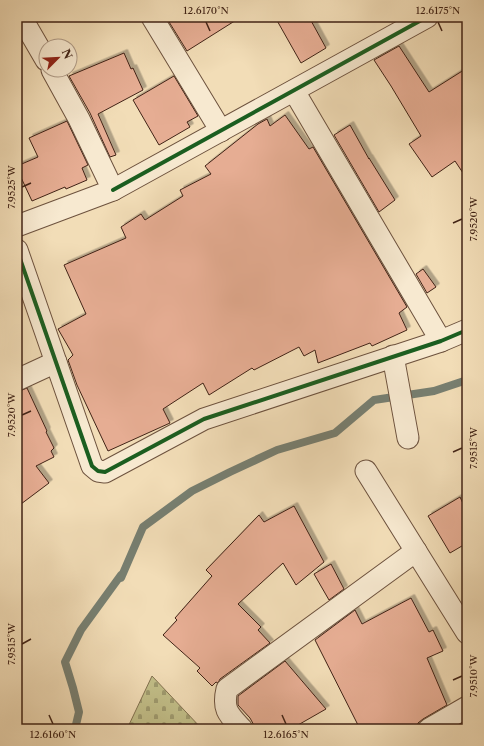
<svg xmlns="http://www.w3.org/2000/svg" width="484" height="746" viewBox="0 0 484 746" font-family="'Libre Caslon Text',serif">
  <defs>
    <pattern id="cemetery-stones" width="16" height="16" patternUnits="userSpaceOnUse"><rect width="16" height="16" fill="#c2bf89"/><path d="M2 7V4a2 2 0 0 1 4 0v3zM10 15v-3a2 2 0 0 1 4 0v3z" fill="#9f9b6f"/></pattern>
    <filter id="shadow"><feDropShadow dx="3.5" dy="-3.5" stdDeviation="0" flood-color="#0004"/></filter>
  </defs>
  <rect width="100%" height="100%" fill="#f2ddb7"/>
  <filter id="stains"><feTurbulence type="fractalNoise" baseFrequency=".005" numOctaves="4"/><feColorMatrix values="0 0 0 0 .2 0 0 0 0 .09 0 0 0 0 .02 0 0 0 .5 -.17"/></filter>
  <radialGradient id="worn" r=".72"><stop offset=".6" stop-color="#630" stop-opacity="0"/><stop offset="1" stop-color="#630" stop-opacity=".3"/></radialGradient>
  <path fill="url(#cemetery-stones)" stroke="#827150" d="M152 676 202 729H127Z"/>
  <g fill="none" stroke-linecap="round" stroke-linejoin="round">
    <path stroke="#777f71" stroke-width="8" d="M75 729 79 712 73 688 65 662 81 630 121 575V578L143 527 192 491 230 472 277 450 335 433 374 400 434 391 467 380"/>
  </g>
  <g fill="#e6ad93" stroke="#412316" filter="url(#shadow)">
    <path d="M166 17H241L187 51Z"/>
    <path d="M275 17H309L326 48 301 63Z"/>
    <path d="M399 46 429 92 467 68V179L455 161 432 177 409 144 421 136 391 86 374 60Z"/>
    <path d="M124 53 131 69 133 68 143 90 98 114 116 155 110 157 90 113 69 76Z"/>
    <path d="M174 76 198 116 187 122 190 127 159 145 133 100Z"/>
    <path d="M285 115 309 149 313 147 407 307 399 313 407 330 372 346 370 343 318 363 315 350 304 356 299 347 254 370 252 368 209 395 203 383 163 409 170 423 108 451 77 385 68 360 73 355 58 329 86 314 64 265 126 238 121 227 141 214 145 220 183 196 180 190 211 174 205 166 258 124 267 119 270 126Z"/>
    <path d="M67 121 88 165 82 168 87 180 66 189 65 187 32 201 17 169V166L38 157 29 138Z"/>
    <path d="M350 125 369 159V158L395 200 379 212 334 135Z"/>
    <path d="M423 269 436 287 427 293 416 274Z"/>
    <path d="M27 388 47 431 46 432 54 448 51 451 54 457 36 466 49 483 17 507V392Z"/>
    <path d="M460 497 467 512V543L450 553 428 516Z"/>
    <path d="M294 506 324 562 296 585 283 563 238 604 261 627 258 630 270 643 220 679 218 683 216 682 212 686 197 671 200 668 163 635 177 620 175 618 212 576 206 570 259 515 264 522Z"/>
    <path d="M331 564 344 589 329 600 314 574Z"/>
    <path d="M411 598 429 632 433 630 443 651 427 658 447 705 423 719 418 723 417 729H360L315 640 355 610 362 624Z"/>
    <path d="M285 661 326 709 291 729H256L250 718 238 705V696Z"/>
  </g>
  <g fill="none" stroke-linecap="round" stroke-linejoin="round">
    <defs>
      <g id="minor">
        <path d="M21 17 46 60"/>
        <path d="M152 17 221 131"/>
        <path d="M294 91 441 341"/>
        <path d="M113 190C218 133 322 74 427 17"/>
        <path d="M17 226 113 190 79 119 52 70"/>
        <path d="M17 250 92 466 98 471 105 472 204 419 441 341 467 330"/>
        <path d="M393 356 408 438"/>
        <path d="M17 380 56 362"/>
        <path d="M366 471 467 633"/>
        <path d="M242 729C229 715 222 710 227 689L416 551"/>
        <path d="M429 729 467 707"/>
      </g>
    </defs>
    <use href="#minor" stroke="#6d523e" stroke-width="23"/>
    <use href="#minor" stroke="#f7e9d0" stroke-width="21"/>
    <defs>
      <g id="cycleway">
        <path d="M113 190C218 133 322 74 427 17"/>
        <path d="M17 250 92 466 98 471 105 472 204 419 441 341 467 330"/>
      </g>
    </defs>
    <use href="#cycleway" stroke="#f7e9d0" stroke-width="6"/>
    <use href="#cycleway" stroke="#1b5e20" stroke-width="4"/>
  </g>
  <path fill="none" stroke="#412316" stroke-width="1.5" d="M206 22 210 31M438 22 442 31M22 187 31 183M453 223 462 219M22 415 31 411M453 452 462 448M22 644 31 639M453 680 462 676M49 715 53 724M282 715 286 724"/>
  <rect width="484" height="746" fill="none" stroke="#f2ddb7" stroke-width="44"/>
  <g transform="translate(58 58) rotate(66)"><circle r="19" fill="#f7e9d0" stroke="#ae9a86"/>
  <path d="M0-3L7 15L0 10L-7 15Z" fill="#8f2418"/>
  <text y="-6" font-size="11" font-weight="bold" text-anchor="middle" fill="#412316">N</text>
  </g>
  <rect x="22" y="22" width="440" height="702" fill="none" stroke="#412316" stroke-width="1.5"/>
  <g font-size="10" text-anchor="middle" fill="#412316">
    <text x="206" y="14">12.6170°N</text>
    <text x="438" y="14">12.6175°N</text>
    <text transform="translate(11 187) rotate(-90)" y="4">7.9525°W</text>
    <text transform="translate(473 219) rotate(-90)" y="4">7.9520°W</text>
    <text transform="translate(11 415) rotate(-90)" y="4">7.9520°W</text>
    <text transform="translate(473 448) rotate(-90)" y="4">7.9515°W</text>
    <text transform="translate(11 644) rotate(-90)" y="4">7.9515°W</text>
    <text transform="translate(473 676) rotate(-90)" y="4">7.9510°W</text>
    <text x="53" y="738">12.6160°N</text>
    <text x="286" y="738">12.6165°N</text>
  </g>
  <rect width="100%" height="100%" filter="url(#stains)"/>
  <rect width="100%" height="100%" fill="url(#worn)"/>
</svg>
